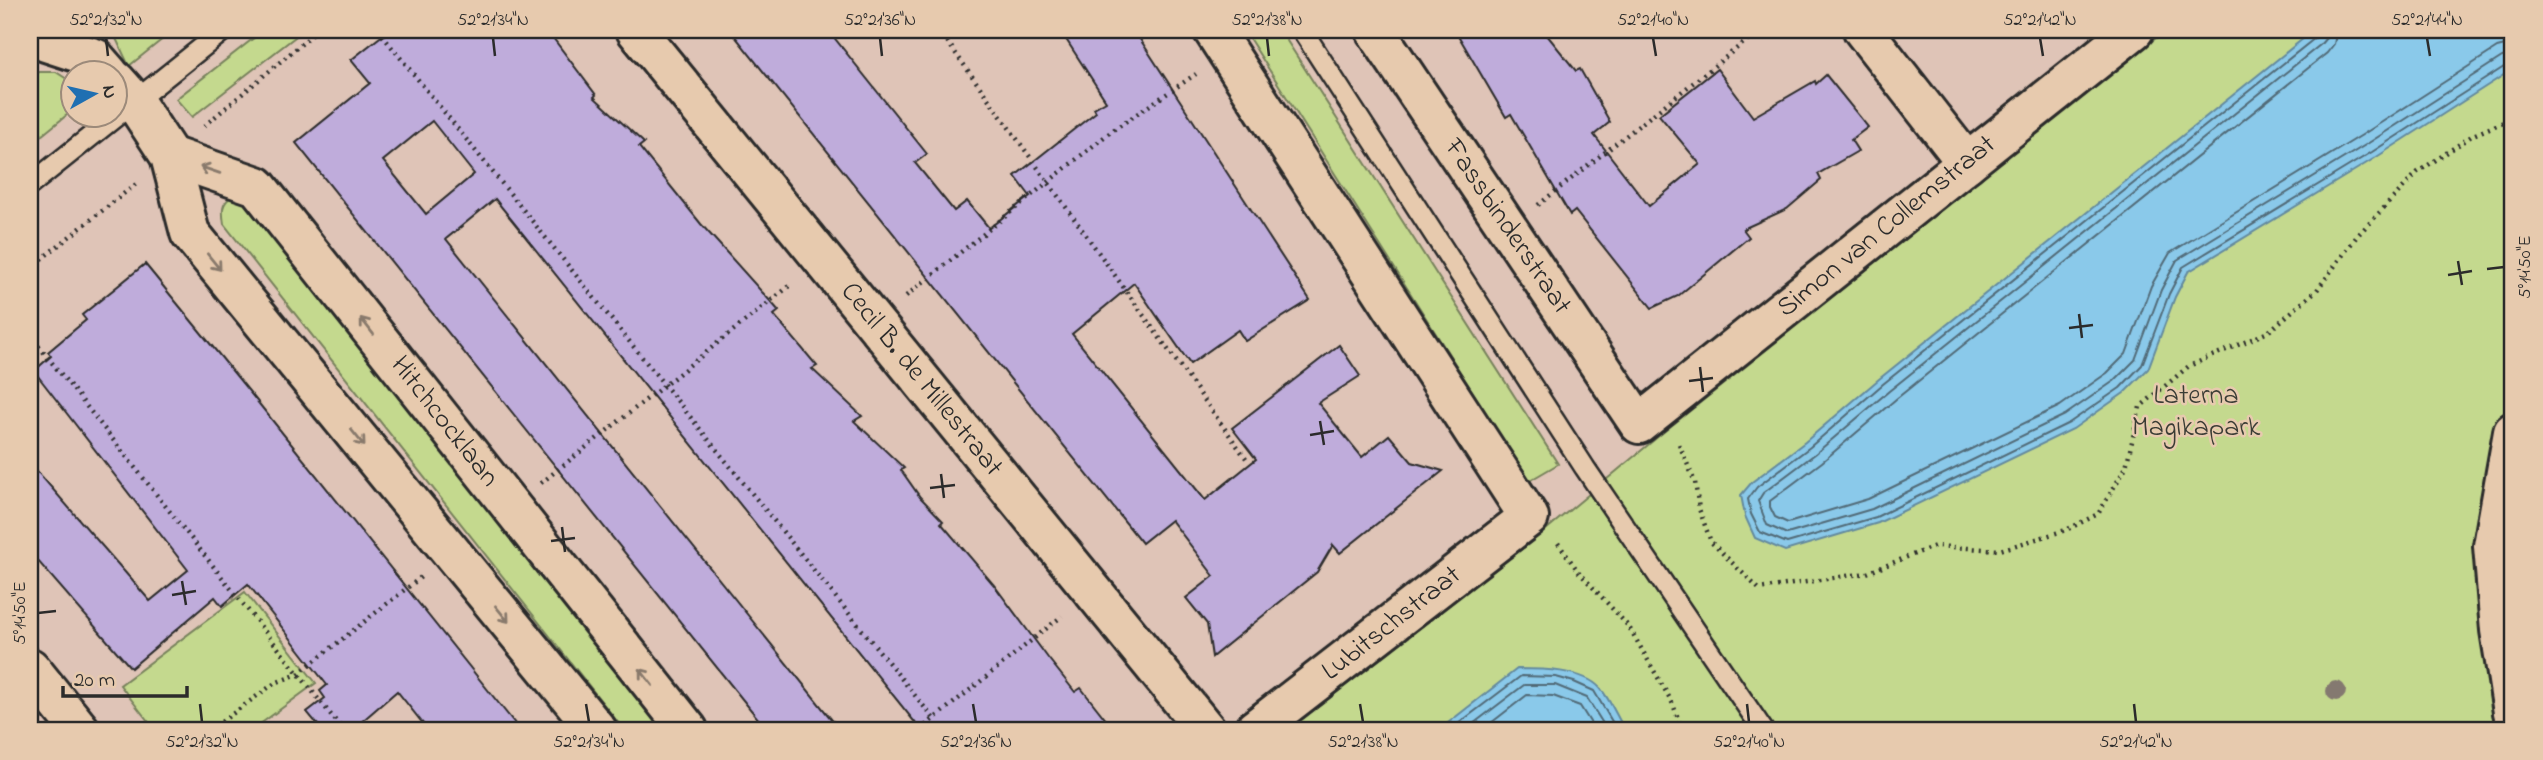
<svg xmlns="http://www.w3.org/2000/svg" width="2543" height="760" viewBox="0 0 2543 760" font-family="'Indie Flower',sans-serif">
  <rect width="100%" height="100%" fill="#dfc4b7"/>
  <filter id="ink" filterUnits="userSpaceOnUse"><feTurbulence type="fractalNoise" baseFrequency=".0143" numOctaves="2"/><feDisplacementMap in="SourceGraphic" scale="14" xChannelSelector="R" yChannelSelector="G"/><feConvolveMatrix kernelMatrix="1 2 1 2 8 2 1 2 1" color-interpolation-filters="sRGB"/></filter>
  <g filter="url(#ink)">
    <g fill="#c4d98e" stroke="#78825c" stroke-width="2">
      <path d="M112 30H174L129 66Z"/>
      <path d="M264 30H304L192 117 176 99Z"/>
      <path d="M1244 30H1280L1558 464 1529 481Z"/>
      <path d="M2166 30H2513V730H1288L1535 539 1666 430Z"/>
      <path d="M39 72H56L73 83V110L30 145V80Z"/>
      <path d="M232 196 248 198 668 730H624L224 224C222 211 221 204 232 196Z"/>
      <path d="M245 592 316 683 252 730H155L120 685Z"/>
    </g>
    <g fill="#8ac9ea" stroke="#648a9e" stroke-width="2">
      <path d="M2314 30H2513V69L2375 158 2188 272 2175 297 2148 369 2124 393 2073 429 1878 523 1785 551 1755 538 1745 516 1741 495 1752 482 1805 442 1879 379Z"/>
      <path d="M1517 669C1540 669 1583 669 1600 688 1610 699 1617 717 1625 730H1439Z"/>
    </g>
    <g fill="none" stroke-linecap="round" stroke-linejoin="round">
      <g stroke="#516a77" stroke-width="2">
        <path d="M2318 30 2315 38 1883 384 1810 447 1757 487 1748 499 1751 514 1760 532 1787 543 1876 517 2069 423 2120 388 2142 365 2169 294 2183 267 2372 152 2507 65 2513 63"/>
        <path d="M2327 30 2326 38 2320 45 1889 391 1815 454 1763 493 1758 501 1767 525 1787 534 1872 509 2065 415 2114 381 2135 360 2161 290 2177 260 2367 144 2502 57 2513 55"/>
        <path d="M2337 30 2334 44 2327 53 1896 399 1822 462 1770 501V507L1775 517 1788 523 1868 499 2060 406 2107 373 2126 354 2151 286 2170 253 2362 135 2497 48 2513 44"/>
        <path d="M1450 730 1521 676 1556 677 1574 682 1594 691 1617 730"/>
        <path d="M1465 730 1524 685H1555L1587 698 1607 730"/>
        <path d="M1482 730 1527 695 1553 696 1580 706 1595 730"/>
      </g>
    </g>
    <g fill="#bfacdb" stroke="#2b2b2b" stroke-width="2" fill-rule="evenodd">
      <path d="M389 30H547L596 95 594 97 644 143 639 147 701 224 779 311 774 315 817 366 812 369 862 416 854 421 904 468 901 470 920 497 943 521 941 523 994 585 1048 658 1075 692 1081 688 1114 730H921L495 199 446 239 840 730H767L296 143 370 83 351 60ZM432 121 474 174 426 214 383 161Z"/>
      <path d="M730 30H828L927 154 915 163 954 211 967 201 989 228 1030 196 1015 176 1096 112 1094 108 1106 101 1060 30H1134L1310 300 1245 341 1238 330 1190 364 1134 283 1072 334 1205 500 1256 459 1232 428 1339 345 1360 376 1318 403 1362 457 1389 435 1412 462 1443 471 1340 553 1333 545 1317 572 1212 657 1207 624 1186 598 1214 576 1171 520 1142 543Z"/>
      <path d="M1455 30H1543L1576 71 1580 69 1610 122 1594 135 1649 206 1700 164 1659 115 1717 69 1753 117 1815 81 1816 84 1826 75 1868 127 1851 140 1858 151 1818 174 1821 180 1787 209 1743 229 1749 237 1678 296 1652 308 1575 211 1570 215 1511 114 1506 117Z"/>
      <path d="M145 264 252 395 520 730H428L397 691 352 730H322L307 712 325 698 320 691 327 685 248 584 222 606 215 597 131 668 30 552V463L150 601 188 570 34 371 51 356 48 352 86 320 82 315Z"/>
    </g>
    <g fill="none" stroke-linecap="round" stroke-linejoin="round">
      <defs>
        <g id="service">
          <path d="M1302 30 1585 468 1763 730"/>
          <path d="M30 185 224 30"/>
        </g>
        <g id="minor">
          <path d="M36 30 46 42 95 58 109 74"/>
          <path d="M636 30 1206 730"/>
          <path d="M1213 30 1529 517 1254 730"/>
          <path d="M1375 30 1639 424 2134 30"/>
          <path d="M1863 30 1967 163"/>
          <path d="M116 81 134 101 170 156 190 233 597 730"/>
          <path d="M170 156 257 186 688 730"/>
          <path d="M2513 432 2493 546 2500 630 2513 712"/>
          <path d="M30 668 80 730"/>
        </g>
      </defs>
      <use href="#service" stroke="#2b2b2b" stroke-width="24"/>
      <use href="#minor" stroke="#2b2b2b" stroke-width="44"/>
      <g stroke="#2b2b2b" stroke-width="4.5" stroke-dasharray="2 5" stroke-linecap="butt">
        <path d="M378 30 934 719"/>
        <path d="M939 30 1248 461"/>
        <path d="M204 126 318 30"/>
        <path d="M1538 205 1760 30"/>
        <path d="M30 268 136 184"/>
        <path d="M906 296 1113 130 1196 74"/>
        <path d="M30 335 343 730"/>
        <path d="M1679 444 1695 482 1699 509 1711 542 1759 589 1867 573 1935 546 2000 550 2066 530 2098 514 2126 467 2140 407 2189 366 2268 332 2317 290 2357 236 2418 172 2473 135 2513 118"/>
        <path d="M541 483 792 284"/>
        <path d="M1558 543 1578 571 1629 627 1673 704 1682 730"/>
        <path d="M210 730 275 683 298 674 421 577"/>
        <path d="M920 730 1062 616"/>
      </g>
      <use href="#service" stroke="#e7caae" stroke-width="19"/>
      <use href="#minor" stroke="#e7caae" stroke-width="38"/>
    </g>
    <circle fill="#847970" cx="2336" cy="691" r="10"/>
    <defs><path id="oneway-shaft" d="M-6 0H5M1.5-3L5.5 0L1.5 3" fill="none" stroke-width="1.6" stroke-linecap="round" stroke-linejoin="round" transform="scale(1.75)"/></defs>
    <g stroke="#897a6c">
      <use href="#oneway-shaft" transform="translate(210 170) rotate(-161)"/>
      <use href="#oneway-shaft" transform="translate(214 262) rotate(51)"/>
      <use href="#oneway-shaft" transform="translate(367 326) rotate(-128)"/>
      <use href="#oneway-shaft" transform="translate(358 438) rotate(51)"/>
      <use href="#oneway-shaft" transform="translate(502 614) rotate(51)"/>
      <use href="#oneway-shaft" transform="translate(646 677) rotate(-128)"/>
    </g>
  </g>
  <path fill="none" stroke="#2b2b2b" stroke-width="2.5" d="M106 38 108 56M493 38 495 56M880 38 882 56M1267 38 1269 56M1653 38 1656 56M2040 38 2043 56M2427 38 2430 56M2458 261 2462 285M2487 269 2504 267M2448 275 2472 271M2079 314 2082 338M2069 328 2093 325M1700 367 1703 392M1689 381 1713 378M1320 421 1324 445M1310 435 1334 431M941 474 944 498M930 488 955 485M562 527 565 552M551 541 575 538M182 581 186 605M172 595 196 591M38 613 56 611M200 704 202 722M586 704 589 722M973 704 976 722M1360 704 1363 722M1747 704 1749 722M2134 704 2136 722"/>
  <g text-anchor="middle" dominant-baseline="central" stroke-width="5" stroke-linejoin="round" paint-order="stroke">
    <g font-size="28" fill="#2b2b2b" stroke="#e7caae">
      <text transform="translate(1507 227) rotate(56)">Fassbinderstraat</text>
      <text transform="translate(1887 227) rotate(-39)">Simon van Collemstraat</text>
      <text transform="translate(921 380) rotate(51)">Cecil B. de Millestraat</text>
      <text transform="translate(444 422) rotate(52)">Hitchcocklaan</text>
      <text transform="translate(1392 624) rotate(-38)">Lubitschstraat</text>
    </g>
    <g font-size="28" fill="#3a3c35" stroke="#e7caae">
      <text x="2196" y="396">Laterna<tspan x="2196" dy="32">Magikapark</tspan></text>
    </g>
  </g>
  <rect width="2543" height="760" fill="none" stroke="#e7caae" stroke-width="77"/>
  <g transform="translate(94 94) rotate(82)"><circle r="33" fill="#e7caae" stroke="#9c8a7a" stroke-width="2"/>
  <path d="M0-5L12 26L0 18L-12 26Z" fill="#1f6fb2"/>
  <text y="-10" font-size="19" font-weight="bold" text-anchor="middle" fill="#2b2b2b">N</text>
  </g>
  <path d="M63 686v10h124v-10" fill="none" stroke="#2b2b2b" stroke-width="3.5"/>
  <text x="74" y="686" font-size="21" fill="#2b2b2b" stroke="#e7caae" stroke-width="5" paint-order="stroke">20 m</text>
  <rect x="38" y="38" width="2466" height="684" fill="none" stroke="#2b2b2b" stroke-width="2.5"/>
  <g font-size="18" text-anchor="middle" fill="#2b2b2b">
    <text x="106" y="25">52°21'32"N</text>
    <text x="493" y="25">52°21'34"N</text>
    <text x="880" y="25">52°21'36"N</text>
    <text x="1267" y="25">52°21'38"N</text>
    <text x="1653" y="25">52°21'40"N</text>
    <text x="2040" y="25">52°21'42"N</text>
    <text x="2427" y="25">52°21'44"N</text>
    <text transform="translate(2524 267) rotate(-90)" y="6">5°14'50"E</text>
    <text transform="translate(19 613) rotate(-90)" y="6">5°14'50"E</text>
    <text x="202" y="747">52°21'32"N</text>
    <text x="589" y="747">52°21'34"N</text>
    <text x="976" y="747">52°21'36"N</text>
    <text x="1363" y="747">52°21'38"N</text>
    <text x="1749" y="747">52°21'40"N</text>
    <text x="2136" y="747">52°21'42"N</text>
  </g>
</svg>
